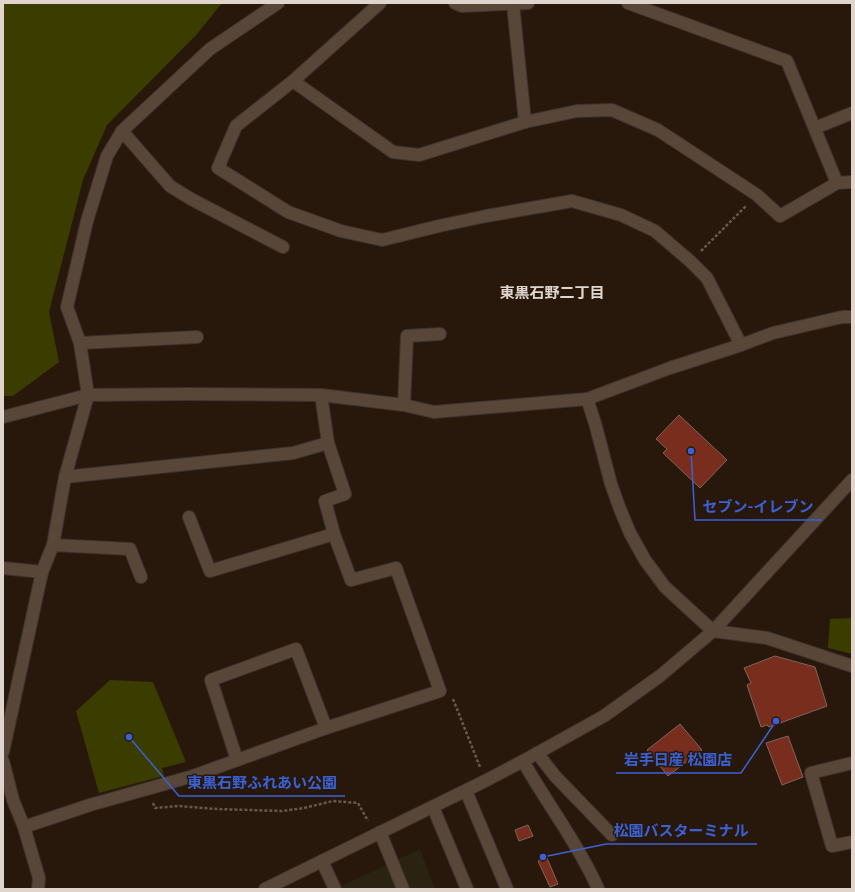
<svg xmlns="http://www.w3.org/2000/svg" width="855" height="892" viewBox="0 0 855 892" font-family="Roboto,'Noto Sans JP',sans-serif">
  <rect width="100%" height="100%" fill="#28180c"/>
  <path fill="#2b2212" d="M420 849 435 889H335Z"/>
  <g fill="#3b3c00">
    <path d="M3 3H222L197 34 107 125 83 180 49 312 59 362 13 396H3Z"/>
    <path d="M852 618V654L828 648 830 619Z"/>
    <path d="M110 680 153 682 186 762 162 768 164 776 99 793 76 711Z"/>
  </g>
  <g fill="#782d1d" stroke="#7d655f">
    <path d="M679 415 727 460 700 488 663 453 667 449 656 439Z"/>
    <path d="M775 656 815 667 827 706 769 727 767 725 761 727 747 685 751 683 744 668Z"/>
    <path d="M680 724 702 750 668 776 647 750Z"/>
    <path d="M788 736 803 777 782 785 766 743Z"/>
    <path d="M528 825 533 836 519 841 515 830Z"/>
    <path d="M547 858 558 884 550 887 538 861Z"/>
  </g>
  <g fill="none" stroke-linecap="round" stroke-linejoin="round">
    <defs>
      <g id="minor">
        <path d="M380 3 293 81 236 126 218 168 288 212 341 231 382 240 439 226 486 216 572 201 621 215 655 231 690 261 707 278 741 345"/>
        <path d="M455 3 462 6 528 3"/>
        <path d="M513 4 525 122"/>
        <path d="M293 81 393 152 419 155 525 122 577 111 612 110 658 130 757 195 780 216 837 183 787 61 628 3"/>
        <path d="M815 128 852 113"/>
        <path d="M122 131 170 186 191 199 283 247"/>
        <path d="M837 183 852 182"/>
        <path d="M852 317H842L773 333 741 345 670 368 587 399 595 423 611 484 620 509 630 533 645 560 665 587 713 631 767 638 852 666"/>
        <path d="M80 343 197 337"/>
        <path d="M404 405 407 336 440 334"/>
        <path d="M3 417 88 395 187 394 321 395 404 405 434 412 587 399"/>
        <path d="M65 477 293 453 328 443"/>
        <path d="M189 517 210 571 334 534"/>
        <path d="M53 545 130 549 141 577"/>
        <path d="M3 568 42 572"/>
        <path d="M3 752 42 572 53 545 65 477 88 395 80 343 67 307 87 221 107 156 122 131 210 49 278 3"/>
        <path d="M537 753 555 776 612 835"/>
        <path d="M237 760 211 680 296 649 326 728"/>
        <path d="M3 761 13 800 24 827 39 878 38 889"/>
        <path d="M523 761C536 784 550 805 564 827 576 847 589 867 598 889"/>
        <path d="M852 763 811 773 832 846 852 842"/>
        <path d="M466 791 507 889"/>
        <path d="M433 807 467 889"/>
        <path d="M24 827 90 805 193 776 326 728 440 691 396 568 351 580 334 534 325 501 345 494 328 443 321 395"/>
        <path d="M380 832 403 889"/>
        <path d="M322 861 335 889"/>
        <path d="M265 889 485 781 523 761 604 716 660 676 713 631 852 480"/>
      </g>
    </defs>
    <use href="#minor" stroke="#3e322d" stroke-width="14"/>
    <g stroke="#66584d" stroke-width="2.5" stroke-dasharray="3 2" stroke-linecap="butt">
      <path d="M701 251 747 205"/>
      <path d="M453 699 480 767"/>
      <path d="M153 803 155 808 178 806 217 809 282 811 304 808 333 801 358 803 368 821"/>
    </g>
    <use href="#minor" stroke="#584639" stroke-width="12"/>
  </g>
  <g text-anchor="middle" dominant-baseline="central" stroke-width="3" stroke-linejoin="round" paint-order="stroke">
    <g font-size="15" font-weight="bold" fill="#e0d5cd" stroke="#28180c">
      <text x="552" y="293">東黒石野二丁目</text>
    </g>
  </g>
  <path fill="none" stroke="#3a62d6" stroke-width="1.5" d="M691 451L695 520H822M776 721L741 773H616M129 737L179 796H345M543 857L606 844H757"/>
  <g fill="#3a62d6" stroke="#28180c" stroke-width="1.5">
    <circle cx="691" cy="451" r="4"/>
    <circle cx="776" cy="721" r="4"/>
    <circle cx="129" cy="737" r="4"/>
    <circle cx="543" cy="857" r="4"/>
  </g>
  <g font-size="15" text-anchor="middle" font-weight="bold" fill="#3a62d6" stroke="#28180c" stroke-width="3" stroke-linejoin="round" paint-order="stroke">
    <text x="758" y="512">セブン-イレブン</text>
    <text x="678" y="765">岩手日産 松園店</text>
    <text x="262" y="788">東黒石野ふれあい公園</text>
    <text x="681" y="836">松園バスターミナル</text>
  </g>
  <rect width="855" height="892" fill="none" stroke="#e0d5cd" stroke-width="8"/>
</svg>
